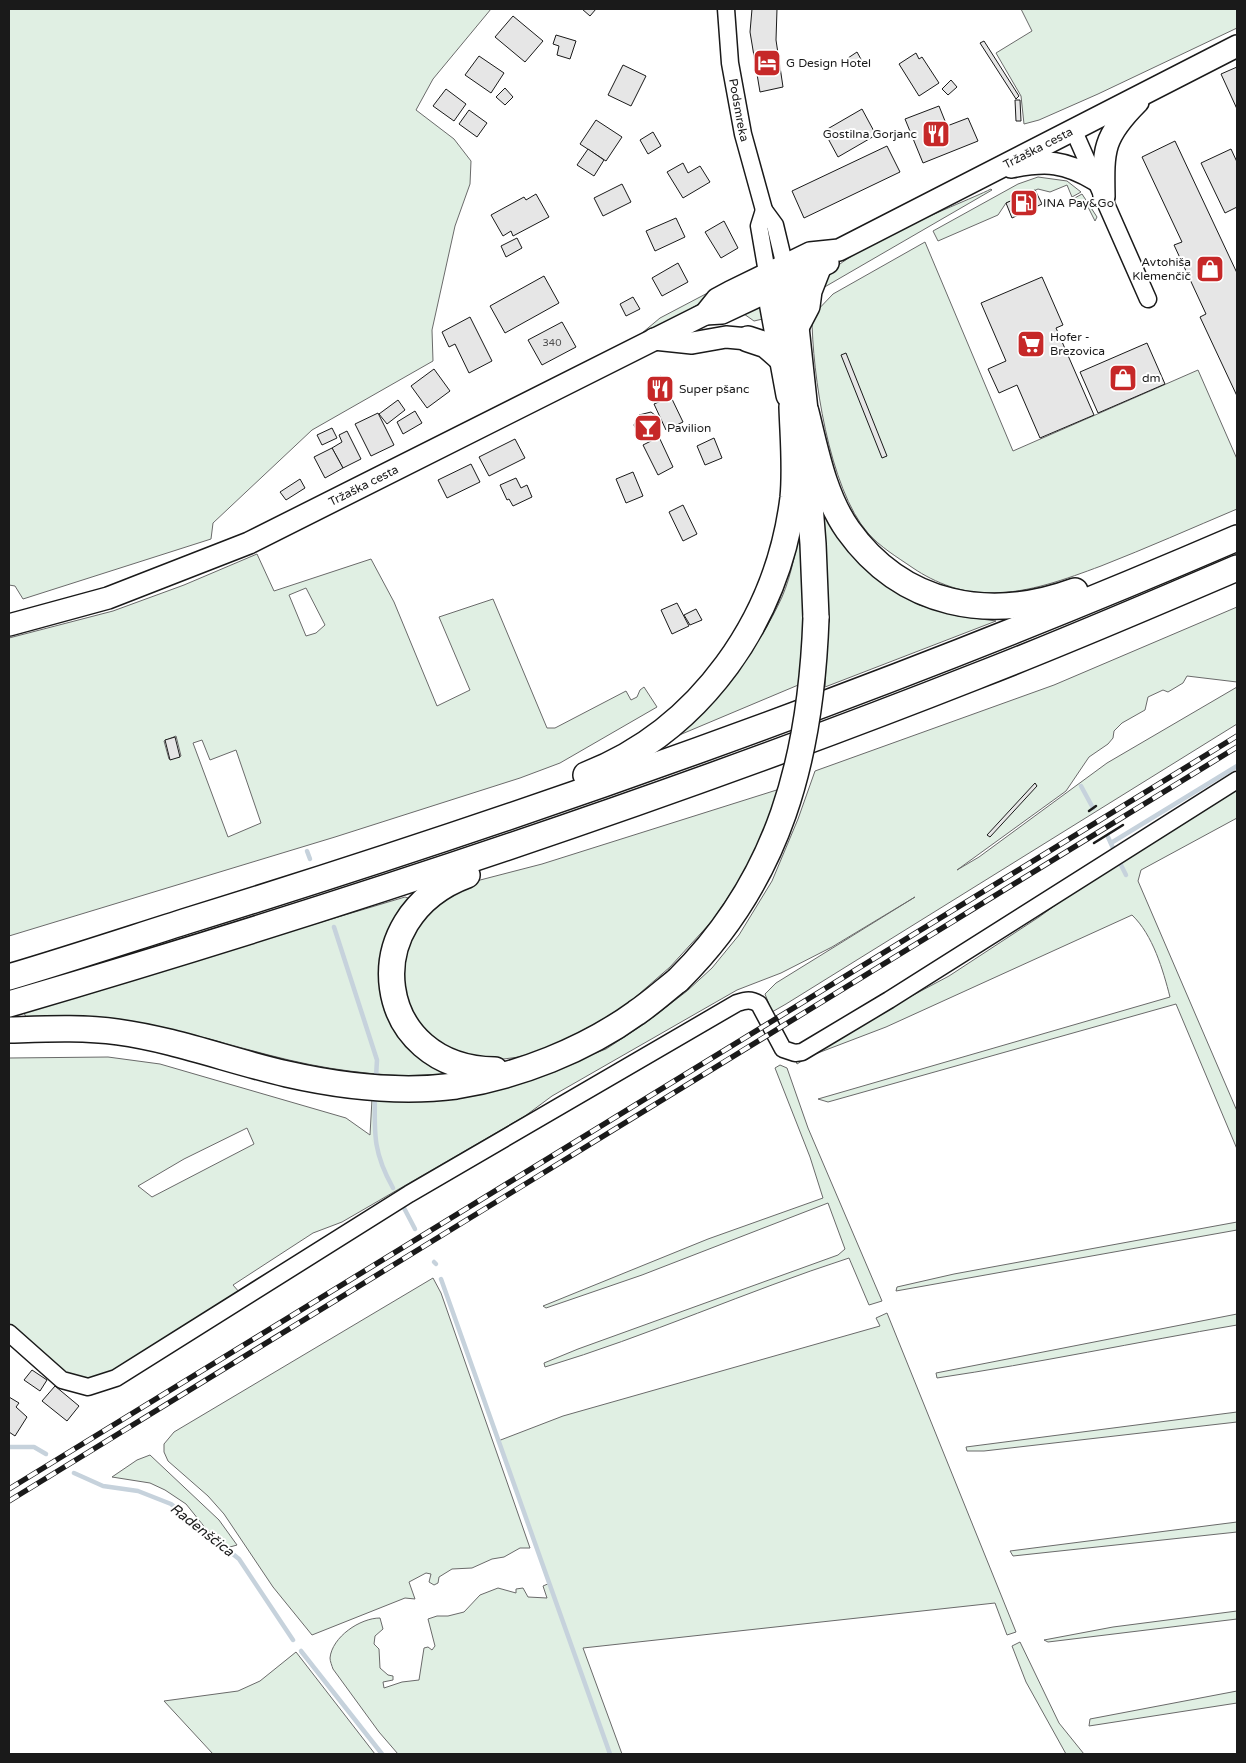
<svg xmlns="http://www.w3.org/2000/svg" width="1246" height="1763" viewBox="0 0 1246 1763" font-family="'Varela Round',sans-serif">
  <rect width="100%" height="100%" fill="#fff"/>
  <g fill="#e0efe3" stroke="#6a6a6a" fill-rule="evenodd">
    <path d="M9 9H491L433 79 416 110 454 139 471 161 470 184 455 226 432 330 433 361 312 430 213 523 211 539 23 599 15 586 9 585Z"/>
    <path d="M1021 9H1237V28L1098 94 1039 120 1024 124 1021 96 996 53 1032 31Z"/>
    <path d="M1038 177 1067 181 1081 192 1072 197 1067 185 1050 192 1038 189 1006 203 998 215 938 241 933 231 1018 184Z"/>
    <path d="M991 189 992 190 816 292C825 254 957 206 991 189Z"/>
    <path d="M1082 194 1097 217 1095 221 1087 205 1077 208 1073 199Z"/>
    <path d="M925 242 1013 451 1198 370 1237 459V509C1192 528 1147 548 1101 566 1066 579 1029 593 991 593 964 594 935 583 913 568 897 557 880 547 868 533 829 489 812 373 812 316L833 294Z"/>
    <path d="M719 287 723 290 673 319 642 333 660 318Z"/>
    <path d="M761 303 767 318 754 321 744 314Z"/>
    <path d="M820 500 854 551 880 582 919 605 958 616 996 621 825 687 828 609Z"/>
    <path d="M805 522 803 683 677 736C719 696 758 650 782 597 792 574 796 547 802 523Z"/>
    <path d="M257 554 274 591 371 559 394 602 437 706 470 690 439 617 493 599 547 728H555L626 691 631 700 637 697 640 690 644 687 657 707 560 763 520 778 335 837 9 936V638L113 611 184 585ZM306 588 325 625 316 633 306 636 289 595ZM176 736 181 756 169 759 164 741ZM202 740 210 760 236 750 261 823 228 837 193 743Z"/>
    <path d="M1237 607V682L1187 676 1183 683 1168 692 1163 690 1148 697 1145 710 1122 723 1114 731 1113 738 1108 744 1089 757 1066 791 957 870 979 857 1107 763 1237 687V724L786 1004 772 1012 765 994 776 983 915 897 832 947 781 973 737 990 552 1096 525 1116 342 1222 313 1233 233 1285 240 1293 131 1362 95 1379H74L59 1373 9 1329V1058L108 1057 160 1064 346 1118 370 1135 372 1099 565 1065 606 1049 644 1024 687 991 712 968 739 935 772 881 798 819 815 771 1054 685ZM247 1128 254 1144 152 1197 138 1186 184 1159Z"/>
    <path d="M1237 786V818L1141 870 1138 881 1237 1111V1149L1176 1004 828 1102 818 1099 1170 997C1163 970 1153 935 1132 915L886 1027 810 1056 797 1064 795 1058 949 976 1039 917 1115 862Z"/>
    <path d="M783 788 746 871 712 921 670 967 632 1000 598 1025 556 1046 519 1057 496 1060H478L426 1037 409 1011 402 982 403 952 416 925 457 886 542 864Z"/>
    <path d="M405 897 408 898 399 918 386 984 452 1077C396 1077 344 1073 289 1060 233 1047 177 1027 118 1021 90 1018 60 1019 31 1019L26 1017 24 1013 27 1010Z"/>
    <path d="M780 1065 787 1068 808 1128 882 1301 869 1305 849 1258C747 1291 648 1336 545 1367L544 1363 578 1349 838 1255 845 1249 828 1203 642 1275 546 1308 543 1306 708 1239 823 1198 810 1157 775 1068Z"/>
    <path d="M1237 1222V1230L896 1291 897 1287 954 1274Z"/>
    <path d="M433 1278 441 1293 530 1548H520L504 1557 492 1559 472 1568 452 1569 439 1577 438 1583 434 1585 429 1582 431 1574 426 1573 409 1582 415 1599 405 1598 312 1635 273 1587 224 1514 208 1496 168 1461 164 1452V1444L174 1432Z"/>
    <path d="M887 1313 1016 1632 1007 1635 995 1603 583 1648 622 1754H398L379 1732 333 1669C332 1666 330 1661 330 1658 332 1637 360 1618 380 1618L383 1629 375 1636 374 1644 379 1649 380 1668 388 1675 393 1676V1680L383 1682 384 1688 402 1682 419 1680 424 1648 428 1647 432 1650 435 1646 428 1619 437 1616H448L464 1612 480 1595 498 1588 516 1593V1589L523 1588 528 1597 547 1598 543 1586 550 1583 498 1441 563 1416 880 1326 876 1318Z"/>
    <path d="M1237 1314V1325C1137 1342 1038 1363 937 1378L936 1373Z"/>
    <path d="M1237 1412V1422L984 1451H967L966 1447Z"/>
    <path d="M150 1455 219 1520 237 1545 230 1547 207 1530 186 1504 165 1490 150 1483 112 1477 137 1460Z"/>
    <path d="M1237 1522V1532L1013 1556 1010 1551Z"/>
    <path d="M1237 1611V1619L1048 1642 1044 1640 1113 1627Z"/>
    <path d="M1020 1642 1059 1723 1084 1754H1066L1026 1682 1012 1646Z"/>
    <path d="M296 1652 375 1754H213L164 1701 238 1691 260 1681Z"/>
    <path d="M1237 1691V1703L1089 1726 1090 1719Z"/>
  </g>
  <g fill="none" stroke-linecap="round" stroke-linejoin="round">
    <g stroke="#c6d2dc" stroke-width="4.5">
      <path d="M1081 786 1093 808"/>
      <path d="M1108 837 1113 848"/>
      <path d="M1111 843 1237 766"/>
      <path d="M307 851 310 859"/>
      <path d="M1121 865 1126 875"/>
      <path d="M334 927 377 1060 376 1077"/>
      <path d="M375 1097C374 1136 374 1154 393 1188"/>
      <path d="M404 1208 415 1229"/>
      <path d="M434 1262 436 1264"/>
      <path d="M441 1279 610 1754"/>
      <path d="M9 1447H34L46 1454"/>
      <path d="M74 1473 103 1486 138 1491 171 1504 239 1559 293 1640"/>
      <path d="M301 1651 382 1754"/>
    </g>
  </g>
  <g fill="#e6e6e6" stroke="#1a1a1a">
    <path d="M582 9H596L590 16Z"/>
    <path d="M752 9H777L776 40 783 87 760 92 750 32Z"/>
    <path d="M513 16 543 41 525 62 495 37Z"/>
    <path d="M556 35 576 41 570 59 557 55 559 46 553 44Z"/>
    <path d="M984 41 1019 96 1016 99 980 43Z"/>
    <path d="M857 52 862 61 852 66 848 58Z"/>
    <path d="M916 53 919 59 922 57 939 83 919 96 899 64Z"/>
    <path d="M479 56 504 73 491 93 465 75Z"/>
    <path d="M623 65 646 76 631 106 608 95Z"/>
    <path d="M1237 67V109L1221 74Z"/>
    <path d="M951 80 957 87 948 95 942 89Z"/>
    <path d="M505 88 513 97 505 105 496 97Z"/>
    <path d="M446 89 466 104 454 121 433 106Z"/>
    <path d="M1015 100H1020L1021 121H1016Z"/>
    <path d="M939 106 947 126 968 118 978 141 923 163 905 119Z"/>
    <path d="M862 109 876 135 838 157 824 131Z"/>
    <path d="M469 110 487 123 477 137 459 124Z"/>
    <path d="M596 120 622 137 606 161 580 144Z"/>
    <path d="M653 132 661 146 648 154 640 140Z"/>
    <path d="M1175 141 1237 273V396L1200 317 1206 314 1174 245 1182 242 1142 157Z"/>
    <path d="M887 146 900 172 804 218 792 191Z"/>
    <path d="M588 149 604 160 594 176 577 165Z"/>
    <path d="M1231 149 1237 162V207L1225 213 1201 163Z"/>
    <path d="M683 163 688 173 700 166 710 182 683 198 667 172Z"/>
    <path d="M622 184 631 202 603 216 594 198Z"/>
    <path d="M1035 190 1042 204 1012 218 1006 203Z"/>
    <path d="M536 194 549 217 513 236 511 231 503 236 491 215 524 197 526 200Z"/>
    <path d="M676 218 685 237 655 251 646 231Z"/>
    <path d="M724 221 738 248 721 258 705 232Z"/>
    <path d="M517 238 522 248 506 257 501 246Z"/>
    <path d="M678 263 688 282 662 296 652 278Z"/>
    <path d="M544 276 559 303 505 333 490 306Z"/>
    <path d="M1042 277 1063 325 1056 328 1094 415 1040 438 1017 385 999 393 988 369 1006 361 981 303Z"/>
    <path d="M633 297 640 309 626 316 620 304Z"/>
    <path d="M470 317 492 361 469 373 455 344 449 347 442 332Z"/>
    <path d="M562 322 576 347 542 365 528 340Z"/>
    <path d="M1147 343 1165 384 1098 413 1080 372Z"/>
    <path d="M846 353 887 456 882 458 841 355Z"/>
    <path d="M434 369 450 391 427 408 411 386Z"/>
    <path d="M661 376 671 397 660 402 650 381Z"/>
    <path d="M671 397 683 422 666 430 654 404Z"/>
    <path d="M398 400 405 410 387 424 379 414Z"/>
    <path d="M415 411 422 423 403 434 397 422Z"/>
    <path d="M651 412 660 419V431L651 439 639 436 634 425 639 415Z"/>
    <path d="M378 413 394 445 371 456 355 424Z"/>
    <path d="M332 428 337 438 322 445 317 435Z"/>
    <path d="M347 431 361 459 343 468 332 448 342 442 339 435Z"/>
    <path d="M659 437 673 467 658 475 643 445Z"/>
    <path d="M714 438 722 458 705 465 697 446Z"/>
    <path d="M515 439 525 458 489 476 479 457Z"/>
    <path d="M332 448 343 468 325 478 314 457Z"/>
    <path d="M471 464 480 482 447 498 438 480Z"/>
    <path d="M633 472 643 496 626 503 616 479Z"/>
    <path d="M516 478 521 488 527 485 532 497 513 506 509 499 507 500 500 485Z"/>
    <path d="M300 479 305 488 286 500 280 492Z"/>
    <path d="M683 505 697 534 683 541 669 512Z"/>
    <path d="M677 603 689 626 672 634 661 610Z"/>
    <path d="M696 609 702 620 690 625 684 615Z"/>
    <path d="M175 737 180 757 170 760 165 740Z"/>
    <path d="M1035 783 1037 786 990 837 987 835Z"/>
    <path d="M32 1370 47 1380 40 1391 24 1380Z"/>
    <path d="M55 1386 79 1406 67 1421 42 1401Z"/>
    <path d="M9 1397 19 1403 16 1407 27 1417 15 1436 9 1432Z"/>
  </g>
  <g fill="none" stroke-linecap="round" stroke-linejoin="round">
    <defs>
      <g id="minor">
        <path id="s1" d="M726 9 730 63 743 134 764 210 775 225 787 275"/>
        <path d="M1073 129 1148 299"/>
        <path d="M764 210 759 226 769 284"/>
        <path d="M9 1333 62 1380 88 1387 116 1378 409 1194 737 1003C746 1000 751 999 759 1004L783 1049 795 1053 802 1052 889 1000 1237 780"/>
      </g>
      <g id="major">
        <path d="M1011 167C1046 160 1065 161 1096 180"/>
        <path d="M1104 197C1103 149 1103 137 1138 102"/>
        <path d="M705 314 722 313 828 263"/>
        <path d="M654 339 692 343 726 337 748 339"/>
        <path id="s2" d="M9 625 108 598 249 543 705 314 717 299 730 292 810 253 839 250 1237 46"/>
      </g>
      <g id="highway">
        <path d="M788 282 796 327 807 429"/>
        <path d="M770 291 789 395"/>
        <path d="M796 327 807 306 809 291 818 268"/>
        <path d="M748 339 766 345 782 359"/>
        <path d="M806 412C816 452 824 496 848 530 903 607 990 622 1075 591"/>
        <path d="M807 466 813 544 816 618"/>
        <path d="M586 775C701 730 778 619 793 498 796 468 793 437 792 407"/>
        <path d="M467 875C353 917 373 1069 495 1070"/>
        <path d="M9 977C70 959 130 939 190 920 546 810 896 685 1237 538"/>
        <path d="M9 1004C336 908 660 801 977 676 1065 642 1151 605 1237 568"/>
        <path d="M9 1030C44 1029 83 1027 118 1032 176 1040 230 1061 287 1074 340 1086 401 1093 456 1086 518 1076 585 1050 636 1013 651 1003 664 991 678 980"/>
      </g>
    </defs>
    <use href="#minor" stroke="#1a1a1a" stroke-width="19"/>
    <use href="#major" stroke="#1a1a1a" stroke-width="24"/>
    <use href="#highway" stroke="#1a1a1a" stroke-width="28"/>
    <use href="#minor" stroke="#fff" stroke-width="16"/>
    <use href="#major" stroke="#fff" stroke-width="21"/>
    <use href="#highway" stroke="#fff" stroke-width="25"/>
    <defs>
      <g id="rail">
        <path d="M9 1489 1237 736"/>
        <path d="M9 1501 1237 747"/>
      </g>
    </defs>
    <use href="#rail" stroke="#1a1a1a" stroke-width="5.5"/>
    <use href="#rail" stroke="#fff" stroke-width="4" stroke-dasharray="11" stroke-linecap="butt"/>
    <defs>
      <path id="highway-bridge" d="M678 980C780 879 811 758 816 618"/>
    </defs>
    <use href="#highway-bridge" stroke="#1a1a1a" stroke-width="28" stroke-linecap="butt"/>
    <use href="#highway-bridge" stroke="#fff" stroke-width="25"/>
    <g stroke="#1a1a1a" stroke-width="2.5">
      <path d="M1089 811 1096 806"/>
      <path d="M1094 843 1123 825"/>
    </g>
  </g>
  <defs>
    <symbol id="hotel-square" viewBox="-11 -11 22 22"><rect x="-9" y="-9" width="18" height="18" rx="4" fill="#c62828" stroke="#fff"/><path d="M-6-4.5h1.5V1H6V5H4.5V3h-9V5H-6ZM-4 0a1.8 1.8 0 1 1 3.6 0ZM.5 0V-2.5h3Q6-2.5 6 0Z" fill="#fff"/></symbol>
    <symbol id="restaurant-square" viewBox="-11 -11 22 22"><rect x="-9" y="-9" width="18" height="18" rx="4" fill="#c62828" stroke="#fff"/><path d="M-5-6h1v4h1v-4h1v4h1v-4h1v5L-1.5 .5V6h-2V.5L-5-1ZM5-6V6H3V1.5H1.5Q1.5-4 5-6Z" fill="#fff"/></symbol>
    <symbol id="fuel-square" viewBox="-11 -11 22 22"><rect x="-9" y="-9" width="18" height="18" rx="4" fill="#c62828" stroke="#fff"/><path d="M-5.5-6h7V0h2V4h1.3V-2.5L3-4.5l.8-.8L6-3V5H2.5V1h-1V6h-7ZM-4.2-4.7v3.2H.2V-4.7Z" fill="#fff"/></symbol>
    <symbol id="shop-square" viewBox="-11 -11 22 22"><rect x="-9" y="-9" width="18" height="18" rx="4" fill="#c62828" stroke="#fff"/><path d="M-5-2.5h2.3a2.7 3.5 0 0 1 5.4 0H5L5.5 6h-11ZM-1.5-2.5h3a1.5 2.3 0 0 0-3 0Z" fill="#fff"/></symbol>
    <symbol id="supermarket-square" viewBox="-11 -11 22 22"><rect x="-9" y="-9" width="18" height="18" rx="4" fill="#c62828" stroke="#fff"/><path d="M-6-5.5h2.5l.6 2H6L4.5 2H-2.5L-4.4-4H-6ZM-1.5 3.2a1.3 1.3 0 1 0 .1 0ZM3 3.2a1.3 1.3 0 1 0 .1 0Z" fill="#fff"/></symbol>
    <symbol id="bar-square" viewBox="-11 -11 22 22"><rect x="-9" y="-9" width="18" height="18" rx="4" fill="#c62828" stroke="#fff"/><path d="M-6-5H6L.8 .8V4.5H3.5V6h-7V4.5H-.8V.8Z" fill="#fff"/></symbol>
  </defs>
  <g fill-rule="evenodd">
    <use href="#hotel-square" x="751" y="47" width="32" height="32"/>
    <use href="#restaurant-square" x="920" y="118" width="32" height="32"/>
    <use href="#fuel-square" x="1008" y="187" width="32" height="32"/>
    <use href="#shop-square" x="1194" y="253" width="32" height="32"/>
    <use href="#supermarket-square" x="1015" y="328" width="32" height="32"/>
    <use href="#shop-square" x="1107" y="362" width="32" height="32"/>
    <use href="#restaurant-square" x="644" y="373" width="32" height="32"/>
    <use href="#bar-square" x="632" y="412" width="32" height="32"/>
  </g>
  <g text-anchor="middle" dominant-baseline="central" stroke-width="4" stroke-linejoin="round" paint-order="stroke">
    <g font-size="10" fill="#4d4d4d">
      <text x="552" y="343">340</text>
    </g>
    <g font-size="12" fill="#1a1a1a" stroke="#fff" text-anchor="start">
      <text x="786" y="63">G Design Hotel</text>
      <text x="917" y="134" text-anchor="end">Gostilna Gorjanc</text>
      <text x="1043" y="203">INA Pay&amp;Go</text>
      <text x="1191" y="262" text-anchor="end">Avtohiša<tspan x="1191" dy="14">Klemenčič</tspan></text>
      <text x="1050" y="337">Hofer -<tspan x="1050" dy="14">Brezovica</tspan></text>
      <text x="1142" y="378">dm</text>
      <text x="679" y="389">Super pšanc</text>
      <text x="667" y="428">Pavilion</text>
    </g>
    <g font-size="12" fill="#1a1a1a" stroke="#fff">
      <text stroke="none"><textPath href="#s1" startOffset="102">Podsmreka</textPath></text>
      <text stroke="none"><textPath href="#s2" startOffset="1140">Tržaška cesta</textPath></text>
      <text stroke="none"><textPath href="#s2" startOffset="382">Tržaška cesta</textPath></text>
    </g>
    <g font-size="14" font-style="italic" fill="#1a1a1a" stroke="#fff">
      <text transform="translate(202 1530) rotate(38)">Radenščica</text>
    </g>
  </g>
  <rect width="1246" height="1763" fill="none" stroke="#1a1a1a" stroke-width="20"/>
</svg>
